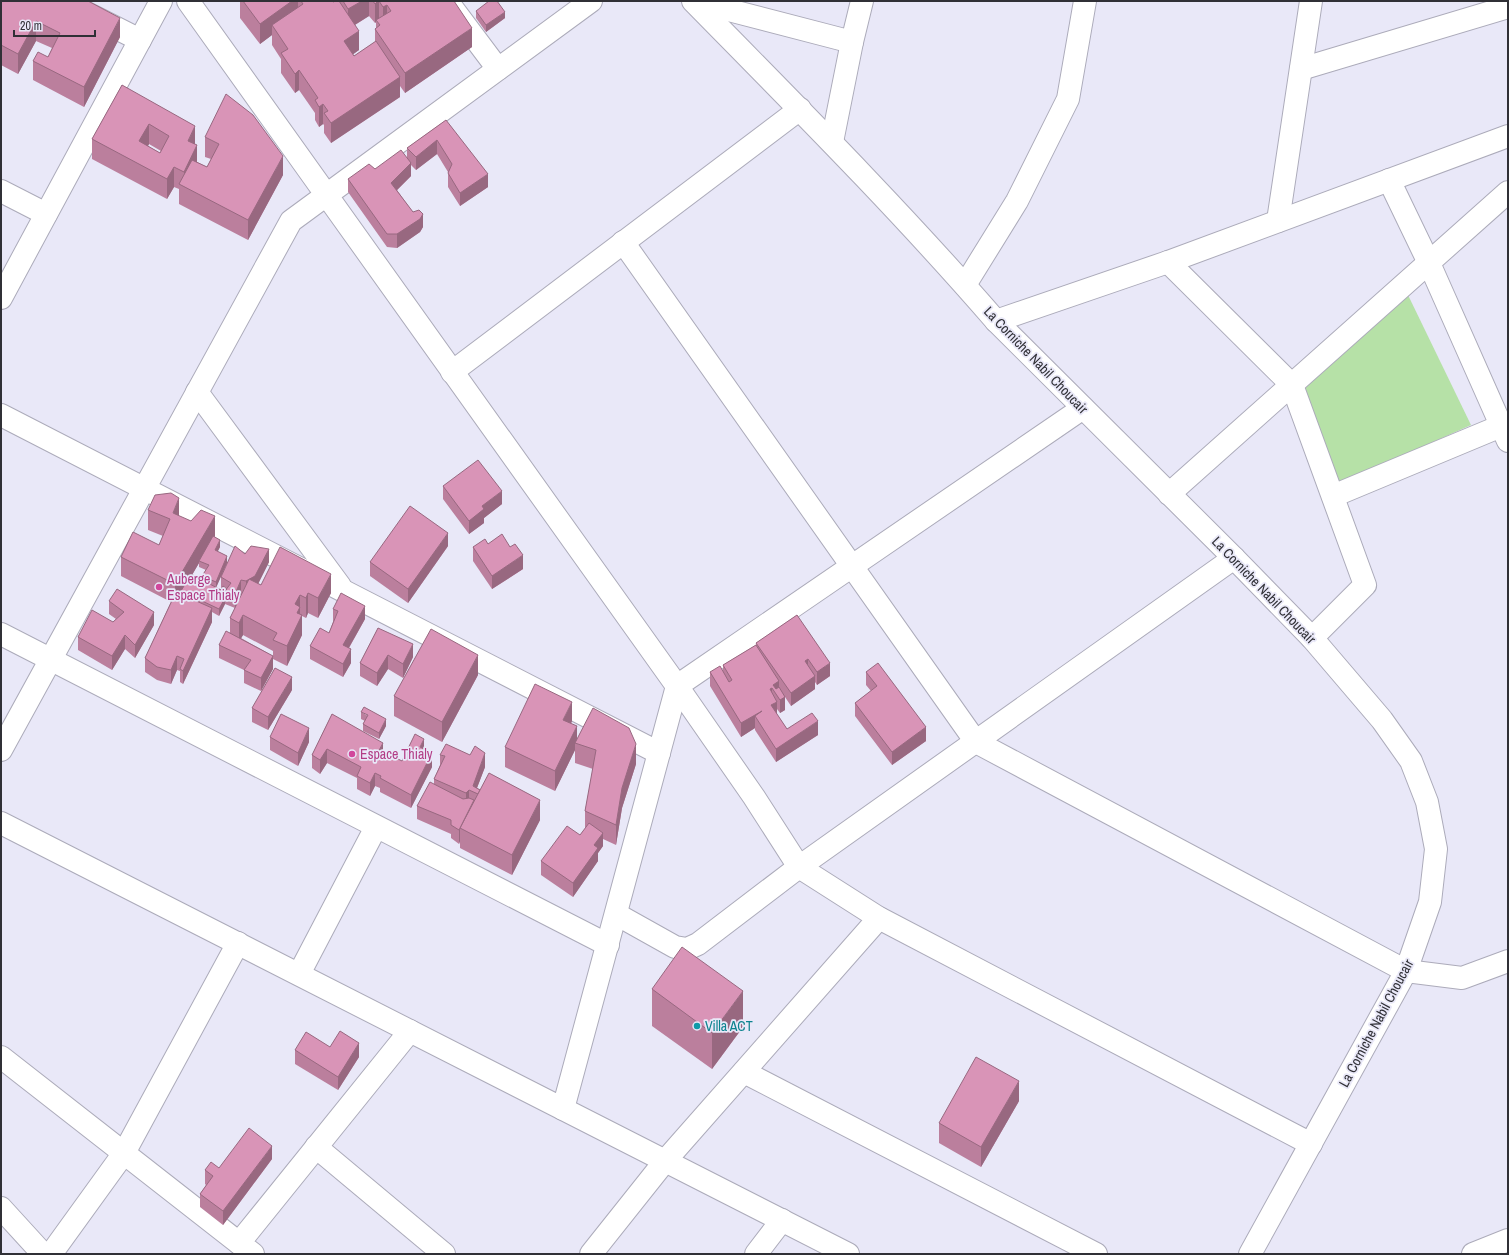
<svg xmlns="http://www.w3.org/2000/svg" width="1509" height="1255" viewBox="0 0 1509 1255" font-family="'Archivo Narrow',sans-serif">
  <rect width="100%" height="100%" fill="#e9e8f8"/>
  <path fill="#b6e1a7" d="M1408 295 1471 425 1337 485 1299 392Z"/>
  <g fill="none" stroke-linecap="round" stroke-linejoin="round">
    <defs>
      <g id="street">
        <path d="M63 1 140 40"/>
        <path d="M188 1 677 686 754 797 799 867 879 918 1311 1144"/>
        <path d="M447 1 498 69"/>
        <path d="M693 1C796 106 900 210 996 321L1234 558 1312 638 1382 720 1411 761 1427 802 1436 849 1430 902 1406 971 1250 1254"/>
        <path d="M694 1 852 42"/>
        <path d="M1301 69 1508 7"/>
        <path d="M832 142 852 42 862 1"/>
        <path d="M1389 180 1429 263 1508 441"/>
        <path d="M1 191 46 214"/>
        <path d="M1278 221 1311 1"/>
        <path d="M623 242 976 742 1406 971 1462 978 1508 961"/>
        <path d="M1168 262 1292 385 1365 585 1312 638"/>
        <path d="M965 285 1017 201 1068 99 1085 1"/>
        <path d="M1 298 161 1"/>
        <path d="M996 321 1168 262 1508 136"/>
        <path d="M452 372 800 109"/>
        <path d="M197 392 340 586"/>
        <path d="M1 415 659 753"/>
        <path d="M1169 494 1508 192"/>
        <path d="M1333 496 1501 426"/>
        <path d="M1 634 608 945"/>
        <path d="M1 750 291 221 591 1"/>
        <path d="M1 823 848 1254"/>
        <path d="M616 914 675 947 687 949 698 944 799 867 1234 558"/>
        <path d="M299 974 376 827"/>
        <path d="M1 1057 253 1254"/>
        <path d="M744 1072 1096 1254"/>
        <path d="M563 1109 677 686 1083 408"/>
        <path d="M316 1147 444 1254"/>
        <path d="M1 1208 43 1254"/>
        <path d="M239 1243 410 1031"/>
        <path d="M51 1254 124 1153 238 943"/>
        <path d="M591 1254 665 1161 879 918"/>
        <path d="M756 1254 782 1220"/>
        <path d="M1473 1254 1508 1240"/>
      </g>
    </defs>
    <use href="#street" stroke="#acabba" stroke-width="24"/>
    <use href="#street" stroke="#fff" stroke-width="22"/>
  </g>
  <g fill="#bb7f9d" fill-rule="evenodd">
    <path d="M1 1 120 37 84 107 33 80V61L48 57 52 48 36 41 18 74 1 65Z"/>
    <path d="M240 1H332L333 2V1H454L472 47 405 93 400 86V97L331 143 324 133V125L323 124 319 127 315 120V113L299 90 295 93 281 73V59L272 45V35L260 44 240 18ZM369 16 375 23 376 22V28L375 29V42L354 56 353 54 359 50 355 25Z"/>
    <path d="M476 11 505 18 486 32 476 18Z"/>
    <path d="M122 85 195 144 197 162 207 167 211 159 205 157V137L283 175 248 240 179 204V189L174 187 167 199 92 159V139ZM149 144 161 151 160 153 148 146Z"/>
    <path d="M446 120 488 187 460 206 448 187V172L437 154 416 170 411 165V176L397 190 423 227 420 232 397 248 387 247 348 192V179L407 157V148Z"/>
    <path d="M443 486 502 504 484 518V523L469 534 443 499Z"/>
    <path d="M148 510 179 516 215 536 214 537 220 547 217 552 227 563 216 587 221 590V577L245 554 269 562 258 584 261 585 331 593 318 618 308 613 306 618 302 616V635L287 666 273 659V669L261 691 244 683V670L219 658V645L230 632V618L235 608 225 604 219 616 212 612V622L183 684 180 682V671L177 670 171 684 157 680 145 672V658L171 602 121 576V557L159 545 163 536 148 530ZM199 563V567L206 570 202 576V580L192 575ZM241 594H242L236 605ZM243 635 273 651V656L241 638Z"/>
    <path d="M488 544 523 569 492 589 473 561V547Z"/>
    <path d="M448 546 408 603 370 576V562Z"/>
    <path d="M109 601 154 625 135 658 125 649 112 670 78 650V637L113 622 116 619 109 614Z"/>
    <path d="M333 609 365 619 349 648 351 663 343 677 310 659V646L329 633 333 622Z"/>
    <path d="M797 615 830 676 817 685 815 682V689L791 706 785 697V710L780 713 777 709V715L787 729 818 735 776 762 755 730V728L741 737 710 686V672L723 670V665L756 645V643Z"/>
    <path d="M378 628 413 657 403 678 388 669 377 686 360 676V663Z"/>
    <path d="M866 672 926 741 892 765 855 716V703L871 691 866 685Z"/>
    <path d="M478 675 442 742 394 716V696Z"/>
    <path d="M292 690 268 730 252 722V708Z"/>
    <path d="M361 712 386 726 379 739 363 731V724L365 721 361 719Z"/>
    <path d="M332 714 383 753 402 761 424 749 432 767 411 808 380 792V788L375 786 370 796 357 789V778L327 763 320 774 312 768V755Z"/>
    <path d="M572 721 571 724 577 740 636 764 622 808 616 845 603 839V846L598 853V861L573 897 541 875V861L580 835 585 829V811L593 769 575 763V750L555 791 505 767V747Z"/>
    <path d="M270 737 309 742 298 766 270 750Z"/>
    <path d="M440 755 485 767 477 788 540 820 512 875 460 848V841L459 844 451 838V834L417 819V806L434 784V779L440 765Z"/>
    <path d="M652 989 743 1027 712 1069 652 1026Z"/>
    <path d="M330 1047 359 1057 338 1090 295 1064V1050Z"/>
    <path d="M1019 1101 981 1167 939 1143V1123Z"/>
    <path d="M272 1159 223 1225 200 1207V1194L206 1185 205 1184V1170L219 1168Z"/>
  </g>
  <g fill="#986880">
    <path d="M292 1H298V16L272 25V35L260 44V24Z"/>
    <path d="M362 1H369V16L348 29V9Z"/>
    <path d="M378 1H379V20H376V22L375 23V4Z"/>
    <path d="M387 5V25L383 27V7Z"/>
    <path d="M505 12V18L486 32V25Z"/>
    <path d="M120 18V37L84 107V87Z"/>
    <path d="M36 21V41L18 74V54Z"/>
    <path d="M472 28V47L405 93V73Z"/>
    <path d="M359 31V50L344 61V41Z"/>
    <path d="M299 70V90L295 93V74Z"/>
    <path d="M400 77V97L331 143V123Z"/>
    <path d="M323 104V124L319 127V107Z"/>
    <path d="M149 124V144L139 161V141Z"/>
    <path d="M195 126V146L188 141Z"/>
    <path d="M437 140V154L416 170V157Z"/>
    <path d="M197 145V165L184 187V172Z"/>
    <path d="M283 156V175L248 240V220Z"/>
    <path d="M411 163V176L391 196V183Z"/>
    <path d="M174 167V187L167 199V179Z"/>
    <path d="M488 174V187L460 206V193Z"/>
    <path d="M423 214V227L420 232 397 248V234Z"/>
    <path d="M502 491V504L484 518V523L469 534V521L482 506Z"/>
    <path d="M179 498V518L173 513Z"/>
    <path d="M215 516V536L200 561H199V563L175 604V584Z"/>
    <path d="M448 533V546L408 603V589Z"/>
    <path d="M220 540V547L215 557V550Z"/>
    <path d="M269 549V562L255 590 246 594V581Z"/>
    <path d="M523 555V569L492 589V576Z"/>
    <path d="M227 556V563L216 588V582Z"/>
    <path d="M331 574V593L318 618V598Z"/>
    <path d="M241 580V594L235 608V594Z"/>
    <path d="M308 593V613L306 618V598Z"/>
    <path d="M300 595V619L302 615V635L287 666V646L295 604Z"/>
    <path d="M225 598V604L219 616V609Z"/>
    <path d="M365 606V619L343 658V645Z"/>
    <path d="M212 608V622L183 684V671Z"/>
    <path d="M154 612V625L135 658V645Z"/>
    <path d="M243 615V635L239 642V623Z"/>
    <path d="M125 635V649L112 670V656Z"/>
    <path d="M413 644V657L403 678V664Z"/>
    <path d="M351 649V663L343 677V664Z"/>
    <path d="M388 655V669L377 686V673Z"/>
    <path d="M478 655V675L442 742V722Z"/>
    <path d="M177 656V670L171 684V670Z"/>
    <path d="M273 656V669L261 691V678Z"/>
    <path d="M808 659V673L805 661Z"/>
    <path d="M830 663V676L817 685V672Z"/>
    <path d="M815 676V689L791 706V693Z"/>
    <path d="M292 677V690L268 730V717Z"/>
    <path d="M779 681V695L773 685Z"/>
    <path d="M772 688V701L770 689Z"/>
    <path d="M785 697V710L780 713V700Z"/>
    <path d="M572 702V721L563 739V720Z"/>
    <path d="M777 702V715L771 705Z"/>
    <path d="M762 711 755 716V728L741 737V723Z"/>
    <path d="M386 719V726L379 739V733Z"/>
    <path d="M818 721V735L776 762V749Z"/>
    <path d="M577 726V744L575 743V750L555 791V771Z"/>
    <path d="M926 727V741L892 765V752Z"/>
    <path d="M309 728V742L298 766V753Z"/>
    <path d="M424 739V752L420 747Z"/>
    <path d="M383 743V756L377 767V754Z"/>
    <path d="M636 744V764L622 808 616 845V825L622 788Z"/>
    <path d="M327 749V763L320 774V760Z"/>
    <path d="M432 753V767L411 808V795Z"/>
    <path d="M485 753V767L475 793 473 786Z"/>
    <path d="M375 773V786L370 796V783Z"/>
    <path d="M469 790V803L466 806V793Z"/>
    <path d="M474 800 460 828V841L459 844V830Z"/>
    <path d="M540 800V820L512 875V855Z"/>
    <path d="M603 833V846L598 853V861L573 897V883L594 845Z"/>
    <path d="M743 991V1027L712 1069V1033Z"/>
    <path d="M359 1043V1057L338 1090V1077Z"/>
    <path d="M1019 1081V1101L981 1167V1147Z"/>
    <path d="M272 1146V1159L223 1225V1211Z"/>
  </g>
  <g fill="#d994b7" stroke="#986880" fill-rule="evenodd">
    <path d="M1 1H88L120 18 84 87 33 61 38 52 48 57 60 33 36 21 18 54 1 45Z"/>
    <path d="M243 1H292L260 24Z"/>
    <path d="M301 1H332L333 2 336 1H339L359 31 344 41 354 56 376 41 400 77 331 123 324 113 328 111 323 104 319 107 315 100 318 98 299 70 295 74 281 53 288 49 272 25 303 4Z"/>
    <path d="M343 1H362L348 9Z"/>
    <path d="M373 1H378L375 4Z"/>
    <path d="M379 1H454L472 28 405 73 375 29 380 25 376 20 391 11 387 5 383 7Z"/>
    <path d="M489 1H497L505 12 486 25 476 11Z"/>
    <path d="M122 85 195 126 188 141 197 145 184 172 174 167 167 179 92 139ZM149 124 169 136 160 153 139 141Z"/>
    <path d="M226 94 253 115 283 156 248 220 179 184 192 160 207 167 219 144 205 137Z"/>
    <path d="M446 120 488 174 460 193 448 173 452 164 437 140 416 157 407 148Z"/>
    <path d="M401 150 411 163 391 183 413 212 419 210 423 214 420 219 397 234H387L348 179 369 164 375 169Z"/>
    <path d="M478 460 502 491 482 506 484 509 469 521 443 486Z"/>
    <path d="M171 493 179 498 173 513 191 521 201 510 215 516 175 584 121 557 133 532 159 545 170 519 148 510 155 495Z"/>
    <path d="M410 506 448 533 408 589 370 562Z"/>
    <path d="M502 534 510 547 515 544 523 555 492 576 473 547 485 539 488 544Z"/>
    <path d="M213 536 220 540 215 550 227 556 216 582 202 576 209 565 199 561Z"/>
    <path d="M235 546 245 554 251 546 269 549 255 576 246 581 241 580 235 594 225 591 231 583 221 577Z"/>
    <path d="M280 547 331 574 318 598 308 593 306 598 300 595 295 604 300 607 297 613 302 615 287 646 273 640 277 633 243 615 239 623 230 618 249 579 261 585Z"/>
    <path d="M191 574 221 590 223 586 227 589 225 591V598L219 609 181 591Z"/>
    <path d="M117 589 154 612 135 645 125 635 112 656 78 637 92 610 113 622 124 612 109 601Z"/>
    <path d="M176 592 212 608 183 671 180 669 184 659 177 656 171 670 157 667 145 658Z"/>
    <path d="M341 593 365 606 343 645 351 649 343 664 310 646 320 628 329 633 338 611 333 609Z"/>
    <path d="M797 615 830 663 817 672 808 659 805 661 815 676 791 693 756 643Z"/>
    <path d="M378 628 413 644 403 664 388 655 377 673 360 663Z"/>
    <path d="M431 629 478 655 442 722 394 696Z"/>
    <path d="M226 631 273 656 261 678 244 670 251 660 219 645Z"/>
    <path d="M756 645 779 681 773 685 776 689 779 687 785 697 780 700 772 688 770 689 777 702 771 705 787 729 812 713 818 721 776 749 755 716 762 711 741 723 710 672 720 666 729 682 732 680 723 665Z"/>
    <path d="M878 663 926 727 892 752 855 703 877 686 866 672Z"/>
    <path d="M275 668 292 677 268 717 252 708Z"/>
    <path d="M535 684 572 702 563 720 577 726 555 771 505 747Z"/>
    <path d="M364 707 386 719 379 733 363 724 368 715 361 712Z"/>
    <path d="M593 708 629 728 636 744 622 788 616 825 585 811 596 750 575 743Z"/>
    <path d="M281 714 309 728 298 753 270 737Z"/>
    <path d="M332 714 383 743 377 754 382 756 384 752 402 761 415 734 424 739 420 747 432 753 411 795 380 778 381 776 375 773 370 783 357 776 361 767 327 749 320 760 312 755Z"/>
    <path d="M446 744 470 755 475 746 485 753 473 786 480 790 478 794 469 790 466 793 434 779 445 756 440 755Z"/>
    <path d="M489 773 540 800 512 855 460 828Z"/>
    <path d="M430 782 463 799 469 798 474 800 459 830 451 825V820L417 806Z"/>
    <path d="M589 823 603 833 594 845 598 848 573 883 541 861 567 826 580 835Z"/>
    <path d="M682 947 743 991 712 1033 652 989Z"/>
    <path d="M340 1031 359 1043 338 1077 295 1050 306 1032 330 1047Z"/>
    <path d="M976 1057 1019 1081 981 1147 939 1123Z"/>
    <path d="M249 1128 272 1146 223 1211 200 1194 213 1176 205 1170 211 1162 219 1168Z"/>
  </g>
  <g fill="#d1479c" stroke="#e9e8f8" stroke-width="1.5">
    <circle cx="159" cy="587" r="4"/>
    <circle cx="352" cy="754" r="4"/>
  </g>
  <circle fill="#0f9aa8" stroke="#e9e8f8" stroke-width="1.5" cx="697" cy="1026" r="4"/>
  <g text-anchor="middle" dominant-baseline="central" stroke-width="3.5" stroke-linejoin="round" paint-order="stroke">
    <g font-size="14" fill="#303036" stroke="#e9e8f8">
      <text transform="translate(1036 360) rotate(46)">La Corniche Nabil Choucair</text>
      <text transform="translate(1264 590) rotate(46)">La Corniche Nabil Choucair</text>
      <text transform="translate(1376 1023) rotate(-62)">La Corniche Nabil Choucair</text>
    </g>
    <g font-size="14" fill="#b23c85" stroke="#e9e8f8" text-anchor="start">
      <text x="167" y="579">Auberge<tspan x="167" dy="16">Espace Thialy</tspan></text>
      <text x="360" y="754">Espace Thialy</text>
    </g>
    <g font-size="14" fill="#0d838f" stroke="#e9e8f8" text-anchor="start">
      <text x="705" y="1026">Villa ACT</text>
    </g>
  </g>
  <rect width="1509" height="1255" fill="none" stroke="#303036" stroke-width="4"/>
  <path d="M14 30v6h81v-6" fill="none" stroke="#303036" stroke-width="2"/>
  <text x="20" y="30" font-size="12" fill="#303036" stroke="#e9e8f8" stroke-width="3" paint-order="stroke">20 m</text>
</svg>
